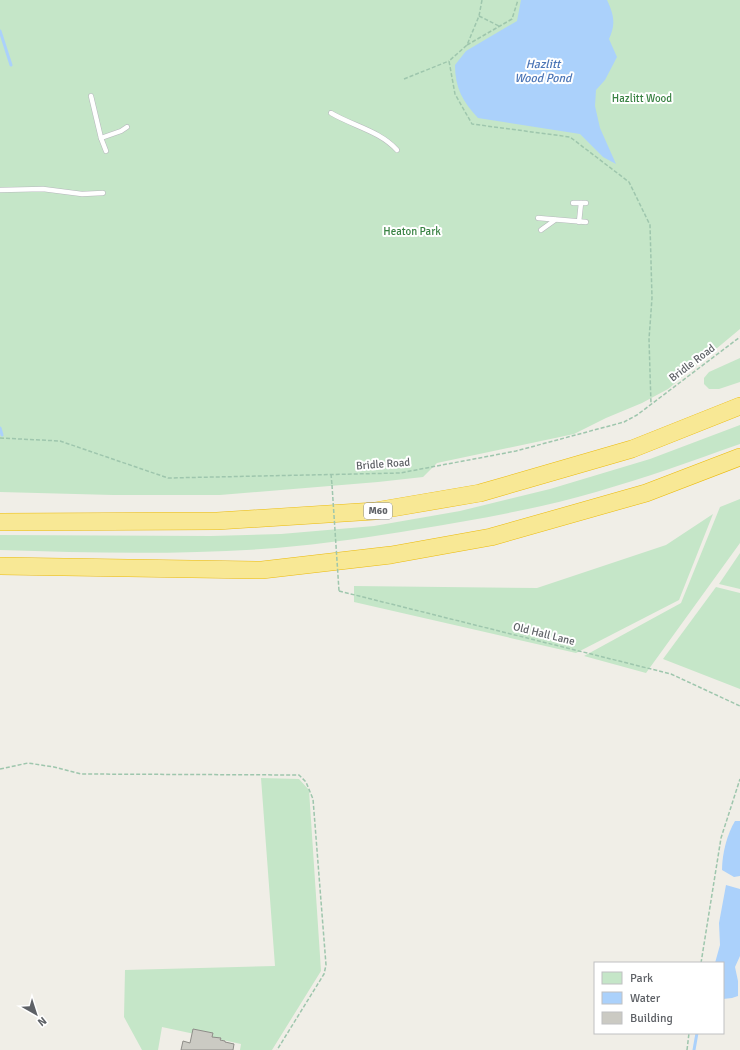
<svg xmlns="http://www.w3.org/2000/svg" width="740" height="1050" viewBox="0 0 740 1050" font-family="Signika,sans-serif">
  <rect width="100%" height="100%" fill="#f0eee7"/>
  <g fill="#c5e6c8">
    <path d="M0 0H740V329L668 389 642 403 606 418 574 434 437 463 423 477 378 482 220 495H113L0 492Z"/>
    <path d="M740 358V382L719 389H709L704 384V378L709 372Z"/>
    <path d="M740 425V444C692 461 645 478 596 492 538 509 478 519 419 529 371 537 324 544 276 548 184 555 92 553 0 550V535L211 536 281 534 374 526 460 511 550 489 650 459Z"/>
    <path d="M740 499V543L646 673 584 656 681 603 720 507Z"/>
    <path d="M713 514 679 600 576 653 354 602V586L537 588 666 545Z"/>
    <path d="M740 553V589L719 584Z"/>
    <path d="M716 587 740 593V689L663 659Z"/>
    <path d="M261 778 299 779 309 790 321 971 272 1050H240L241 1044 162 1027 158 1050H142L124 1017 125 970 275 966Z"/>
  </g>
  <g fill="#abd1fb">
    <path d="M521 0H607C614 15 616 24 609 39L617 57 605 80 596 90 595 106 600 128 616 164 603 157 580 134 478 118C463 102 455 88 455 65L466 51 517 21Z"/>
    <path d="M735 821H740V876L734 877 722 870C722 854 727 834 735 821Z"/>
    <path d="M726 885 740 889V956L735 967 738 981V996L732 998 723 999V963H715L720 945 719 923Z"/>
  </g>
  <g fill="none" stroke-linecap="round" stroke-linejoin="round">
    <g stroke="#abd1fb" stroke-width="3">
      <path d="M0 31 11 65"/>
      <path d="M0 428 2 435"/>
      <path d="M694 1050 697 1033"/>
    </g>
  </g>
  <path fill="#cbcac3" stroke="#8e8d88" d="M193 1029 213 1033 212 1037 221 1038 220 1040 225 1041V1042L234 1044 233 1050H181L183 1041 190 1043Z"/>
  <g fill="none" stroke-linecap="round" stroke-linejoin="round">
    <defs>
      <g id="lane">
        <path d="M91 96 101 138 106 151"/>
        <path d="M331 113C353 126 380 131 397 150"/>
        <path d="M101 138 121 131 127 127"/>
        <path d="M0 190 43 189 82 194 103 193"/>
        <path d="M573 203H586"/>
        <path d="M538 218 586 222"/>
        <path d="M579 222 581 203"/>
        <path d="M541 230 555 220"/>
      </g>
      <g id="highway">
        <path d="M0 522 217 521 375 511 480 493 632 449 740 406"/>
        <path d="M0 566 262 570 391 555 491 537 646 493 740 457"/>
      </g>
    </defs>
    <use href="#lane" stroke="#b7b8bd" stroke-width="5.5"/>
    <use href="#highway" stroke="#ebba0b" stroke-width="18"/>
    <g stroke="#9ec6ad" stroke-width="1.5" stroke-dasharray="4 2" stroke-linecap="butt">
      <path d="M482 0 479 16 467 45 449 61 455 94 472 124 570 137 629 182 650 225 652 298 649 339 651 404"/>
      <path d="M479 16 499 26"/>
      <path d="M467 45 512 19 518 0"/>
      <path d="M404 79 449 61"/>
      <path d="M0 438 60 441 168 478 400 473 516 451 624 422 637 415 740 337"/>
      <path d="M331 474 332 485"/>
      <path d="M339 591 671 674 740 706"/>
      <path d="M0 769 28 763 54 767 81 774 299 775 306 782 313 799 326 965 324 974 277 1050"/>
      <path d="M701 963 721 838 740 779"/>
      <path d="M687 1050 689 1033"/>
    </g>
    <use href="#lane" stroke="#fff" stroke-width="4.5"/>
    <use href="#highway" stroke="#f8e895" stroke-width="17"/>
    <path stroke="#9ec6ad" stroke-width="1.5" stroke-dasharray="4 2" stroke-linecap="butt" d="M332 485 339 591"/>
  </g>
  <g text-anchor="middle" dominant-baseline="central" stroke-width="4" stroke-linejoin="round" paint-order="stroke">
    <rect fill="#fff" stroke="#8e9094" stroke-width="1" x="364" y="503" width="28" height="16" rx="3"/>
    <g font-size="10" font-weight="bold" fill="#5e6166">
      <text x="378" y="511">M60</text>
    </g>
    <g font-size="11" fill="#398243" stroke="#fff">
      <text x="642" y="98">Hazlitt Wood</text>
      <text x="412" y="231">Heaton Park</text>
    </g>
    <g font-size="11" fill="#5e6166" stroke="#fff">
      <text transform="translate(692 363) rotate(-37)">Bridle Road</text>
      <text transform="translate(383 464) rotate(-4)">Bridle Road</text>
      <text transform="translate(544 634) rotate(14)">Old Hall Lane</text>
    </g>
    <g font-size="12" font-style="italic" fill="#4b75b6" stroke="#fff">
      <text x="543" y="64">Hazlitt<tspan x="543" dy="14">Wood Pond</tspan></text>
    </g>
  </g>
  <rect x="594" y="962" width="130" height="72" fill="#ffffff" stroke="#bfc0c2"/>
  <rect x="602" y="972" width="20" height="12" fill="#c5e6c8" stroke="#bfc0c2"/>
  <text x="630" y="982" font-size="12" fill="#5e6166">Park</text>
  <rect x="602" y="992" width="20" height="12" fill="#abd1fb" stroke="#bfc0c2"/>
  <text x="630" y="1002" font-size="12" fill="#5e6166">Water</text>
  <rect x="602" y="1012" width="20" height="12" fill="#cbcac3" stroke="#bfc0c2"/>
  <text x="630" y="1022" font-size="12" fill="#5e6166">Building</text>
  <g transform="translate(36 1014) rotate(141)" stroke="#ffffff" stroke-width="3" paint-order="stroke">
  <path d="M0-3L7 15L0 10L-7 15Z" fill="#5e6166"/>
  <text y="-6" font-size="11" font-weight="bold" text-anchor="middle" fill="#5e6166">N</text>
  </g>
</svg>
